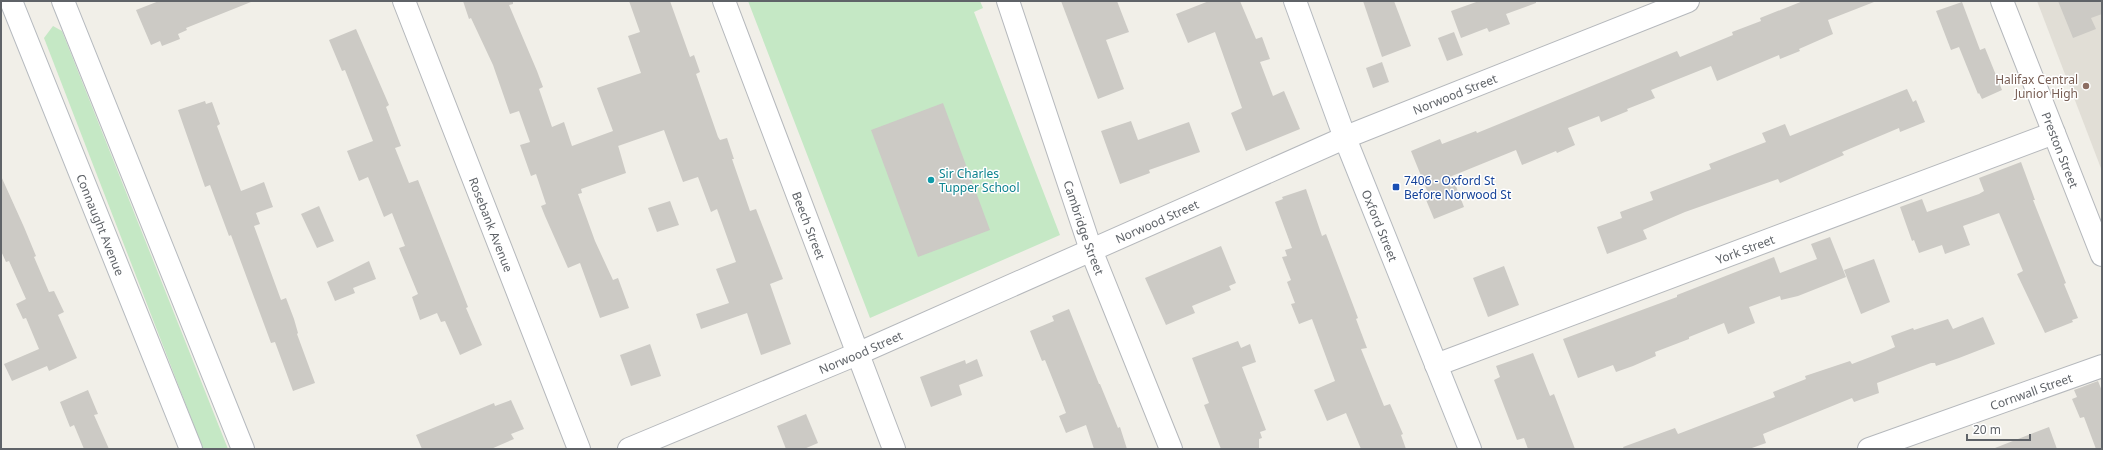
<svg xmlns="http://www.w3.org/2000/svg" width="2103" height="450" viewBox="0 0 2103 450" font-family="'Noto Sans',sans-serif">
  <rect width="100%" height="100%" fill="#f1efe8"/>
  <path fill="#e1ded6" d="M2037 1H2102V171Z"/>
  <g fill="#c5e8c5">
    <path d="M748 1H980L983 8 974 12 1060 235 870 318Z"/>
    <path d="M53 26 62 31 228 449H203L44 38Z"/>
  </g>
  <g fill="#cccac5">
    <path d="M159 1H250L251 2 186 28 187 30 178 34 180 39 162 46 160 41 151 45 136 10Z"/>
    <path d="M463 1H513V4L509 5 537 71 543 87 539 89 552 127 564 122 572 146 613 131 597 88 641 73 628 36 640 32 629 1H670L690 57 694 55 700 72 696 74 718 137 720 140 727 138 734 159H732L750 211 756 209 783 279 770 284 791 344 761 355 747 313 701 329 696 314 729 303 716 269 736 262 717 209 711 212 698 177 683 182 664 130 618 146 615 135 626 173 581 189 582 193 578 194 595 241 613 280 618 278 629 308 600 318 580 263 568 268 545 216 541 206 546 204 536 174 531 176 520 145 530 142 519 111 510 114 493 65 471 18 469 19Z"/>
    <path d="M1061 1H1117L1129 32 1106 40 1124 89 1098 99Z"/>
    <path d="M1209 1H1240L1256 39 1262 37 1270 59 1260 62 1273 96 1284 91 1300 129 1246 151 1231 113 1242 108 1215 32 1188 43 1176 14Z"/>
    <path d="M1363 1H1394L1411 46 1382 57Z"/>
    <path d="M1479 1H1536V3L1506 14 1510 24 1489 32 1487 28 1461 38 1451 11Z"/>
    <path d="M1803 1 1874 2 1828 20 1833 34 1799 49 1800 51 1780 59 1779 55 1717 81 1711 66 1651 90 1655 98 1627 109 1628 111 1601 122 1599 116 1568 128 1575 145 1557 153 1556 151 1522 165 1516 150 1452 176 1464 207 1434 219 1424 195 1428 193 1411 151 1440 139 1442 144 1476 131 1477 133 1677 51 1680 57 1733 35 1732 32 1761 21 1760 18Z"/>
    <path d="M2058 1H2102V14L2091 18 2096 29 2073 38Z"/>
    <path d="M1962 2 1980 50 1985 48 2002 90 1982 99 1979 93 1978 94 1959 47 1951 50 1936 11Z"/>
    <path d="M356 29 389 105 386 107 401 146 395 148 409 183 418 180 468 307 466 308 482 345 460 355 445 321 441 322 437 313 420 320 412 297 418 294 399 248 405 246 392 213 384 217 368 177 359 181 347 151 373 141 345 70 342 71 329 40Z"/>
    <path d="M1454 32 1463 55 1447 61 1438 38Z"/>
    <path d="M1382 62 1389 82 1373 88 1366 68Z"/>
    <path d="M1907 89 1913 102 1916 100 1925 122 1900 132 1899 128 1842 152 1844 155 1780 183 1778 179 1685 212 1643 230 1647 239 1607 254 1597 227 1622 218 1620 212 1653 200 1650 192 1711 169 1709 164 1766 142 1762 133 1785 124 1790 136Z"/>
    <path d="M205 101 206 104 212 102 220 124 217 126 241 191 264 182 273 207 256 213 260 224 254 226 281 300 286 298 294 319 298 333 297 334 315 383 293 391 275 342 271 343 231 235 229 236 210 185 205 187 178 110Z"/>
    <path d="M943 103 990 230 918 257 871 130Z"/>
    <path d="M1131 121 1138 140 1189 122 1200 152 1149 170 1150 173 1120 184 1101 131Z"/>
    <path d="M2021 162 2035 200H2033L2066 283 2064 284 2078 318 2072 320 2073 322 2045 333 2017 274 2023 271 1999 213 1963 226 1970 245 1945 254 1942 245 1919 253 1914 240 1912 241 1900 207 1922 199 1927 212 1979 194 1984 191 1979 178Z"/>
    <path d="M1 176 24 227 36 256 34 257 49 292 54 291 64 312 58 315 77 358 49 371 47 366 12 381 4 364 39 349 26 318 23 319 16 304 26 299 9 261 6 262 1 251Z"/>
    <path d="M1306 189 1322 236 1326 234 1358 318 1356 319 1367 348 1361 349 1384 406 1390 404 1403 434 1401 435 1406 449H1361L1346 413 1327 421 1314 390 1335 381 1312 319 1299 324 1291 304 1295 303 1287 282 1291 280 1282 257 1287 256 1285 250 1292 248 1275 202 1283 199 1282 197Z"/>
    <path d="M670 201 679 225 657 232 648 208Z"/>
    <path d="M319 206 334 241 317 248 301 214Z"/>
    <path d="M1830 237 1846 277 1798 296 1781 300 1780 296 1749 307 1755 323 1728 334 1724 323 1689 337V339L1655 352 1656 356 1633 366 1616 372 1613 365 1578 378 1563 339 1677 297V295L1774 257 1780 273 1817 259 1811 244Z"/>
    <path d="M1221 246 1236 283 1229 286 1231 290 1192 306 1195 313 1166 325 1145 278Z"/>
    <path d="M1874 259 1890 302 1861 314 1844 270Z"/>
    <path d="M369 261 376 279 353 288 355 293 335 301 327 282Z"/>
    <path d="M1504 266 1519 305 1488 317 1473 278Z"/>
    <path d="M1069 309 1099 384H1100L1118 428 1120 427 1127 449H1094L1086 425 1066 433 1059 416 1066 413 1061 400 1045 360 1042 361 1030 331 1054 321 1052 316Z"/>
    <path d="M1983 317 1995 344 1959 358 1936 366 1935 363H1931L1877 383 1879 393 1854 402 1852 398 1763 434 1766 443 1749 449H1624L1623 447 1675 428 1678 434 1775 397 1773 392 1806 379 1805 376 1850 361 1852 364 1886 351 1895 347 1891 336 1913 328 1914 330 1948 319 1953 329Z"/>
    <path d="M1238 341 1241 348 1250 344 1256 362 1242 367 1266 430 1260 432 1262 438 1259 439V449H1221L1204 405 1209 403 1192 358Z"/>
    <path d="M650 344 661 376 631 386 620 355Z"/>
    <path d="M1533 353 1550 396 1554 394 1575 449H1528L1524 438 1517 440 1494 380 1500 377 1496 366Z"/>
    <path d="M977 359 983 376 959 385 962 395 931 407 920 377 965 360 966 364Z"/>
    <path d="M2098 381 2102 391V449H2096L2084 417 2080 418 2072 399 2077 397 2074 390Z"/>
    <path d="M88 390 98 414 94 415 109 449H84L74 425 70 427 60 402Z"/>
    <path d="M511 400 524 429 511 434 514 439 491 449H422L416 435 494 403 495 406Z"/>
    <path d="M806 414 818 443 804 449H786L777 426Z"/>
    <path d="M2049 427 2057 449H1995V448Z"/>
  </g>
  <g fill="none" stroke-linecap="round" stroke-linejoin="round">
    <defs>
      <g id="street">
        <path id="s1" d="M404 1 579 449"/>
        <path id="s2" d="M724 1 894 449"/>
        <path id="s3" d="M1008 1 1091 250 1171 449"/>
        <path id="s4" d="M2002 1 2102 255"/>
        <path id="s5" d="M1436 365 2054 133"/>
        <path id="s6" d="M629 449 857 354 1351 135 1688 1"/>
        <path id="s7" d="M1869 449 2102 366"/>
      </g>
      <g id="secondary">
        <path id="s8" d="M11 1 191 449"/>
        <path d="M63 1 243 449"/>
        <path id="s9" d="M1295 1 1345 138 1470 449"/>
      </g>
    </defs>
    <use href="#street" stroke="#b5b8bc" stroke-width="24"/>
    <use href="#secondary" stroke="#b6babf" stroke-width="24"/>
    <use href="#street" stroke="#fff" stroke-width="22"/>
    <use href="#secondary" stroke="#fff" stroke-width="22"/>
  </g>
  <circle fill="#8d6e63" stroke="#fff" stroke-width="1.5" cx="2086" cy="86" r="4"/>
  <circle fill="#0f9aa8" stroke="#fff" stroke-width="1.5" cx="931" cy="180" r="4"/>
  <rect fill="#1a4fb4" stroke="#fff" stroke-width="1.5" x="1392" y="183" width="8" height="8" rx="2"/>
  <g text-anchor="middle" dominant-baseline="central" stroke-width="3" stroke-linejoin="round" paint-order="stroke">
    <g font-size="12" fill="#785e54" stroke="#fff" text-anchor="end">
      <text x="2078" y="79">Halifax Central<tspan x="2078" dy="14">Junior High</tspan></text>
    </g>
    <g font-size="12" fill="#5f6368" stroke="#fff">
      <text stroke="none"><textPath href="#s6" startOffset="899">Norwood Street</textPath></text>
      <text stroke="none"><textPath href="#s4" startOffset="160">Preston Street</textPath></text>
      <text stroke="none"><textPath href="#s6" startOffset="575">Norwood Street</textPath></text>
      <text stroke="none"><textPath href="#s8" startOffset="241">Connaught Avenue</textPath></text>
      <text stroke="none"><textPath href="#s1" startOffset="240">Rosebank Avenue</textPath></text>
      <text stroke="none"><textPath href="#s2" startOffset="240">Beech Street</textPath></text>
      <text stroke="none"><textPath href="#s9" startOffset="240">Oxford Street</textPath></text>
      <text stroke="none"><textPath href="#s3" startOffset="239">Cambridge Street</textPath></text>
      <text stroke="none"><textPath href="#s5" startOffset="330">York Street</textPath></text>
      <text stroke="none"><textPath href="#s6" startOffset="251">Norwood Street</textPath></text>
      <text stroke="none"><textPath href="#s7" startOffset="172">Cornwall Street</textPath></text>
    </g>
    <g font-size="12" fill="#0d838f" stroke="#fff" text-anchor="start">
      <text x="939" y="173">Sir Charles<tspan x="939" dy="14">Tupper School</tspan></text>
    </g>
    <g font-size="12" fill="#164399" stroke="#fff" text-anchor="start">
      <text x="1404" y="180">7406 - Oxford St<tspan x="1404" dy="14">Before Norwood St</tspan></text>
    </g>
  </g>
  <rect width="2103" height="450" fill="none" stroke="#5f6368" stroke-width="4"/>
  <path d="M1967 434v6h63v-6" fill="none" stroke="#5f6368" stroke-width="2"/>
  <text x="1973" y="434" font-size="12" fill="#5f6368" stroke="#ffffff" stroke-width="3" paint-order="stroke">20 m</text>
</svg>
